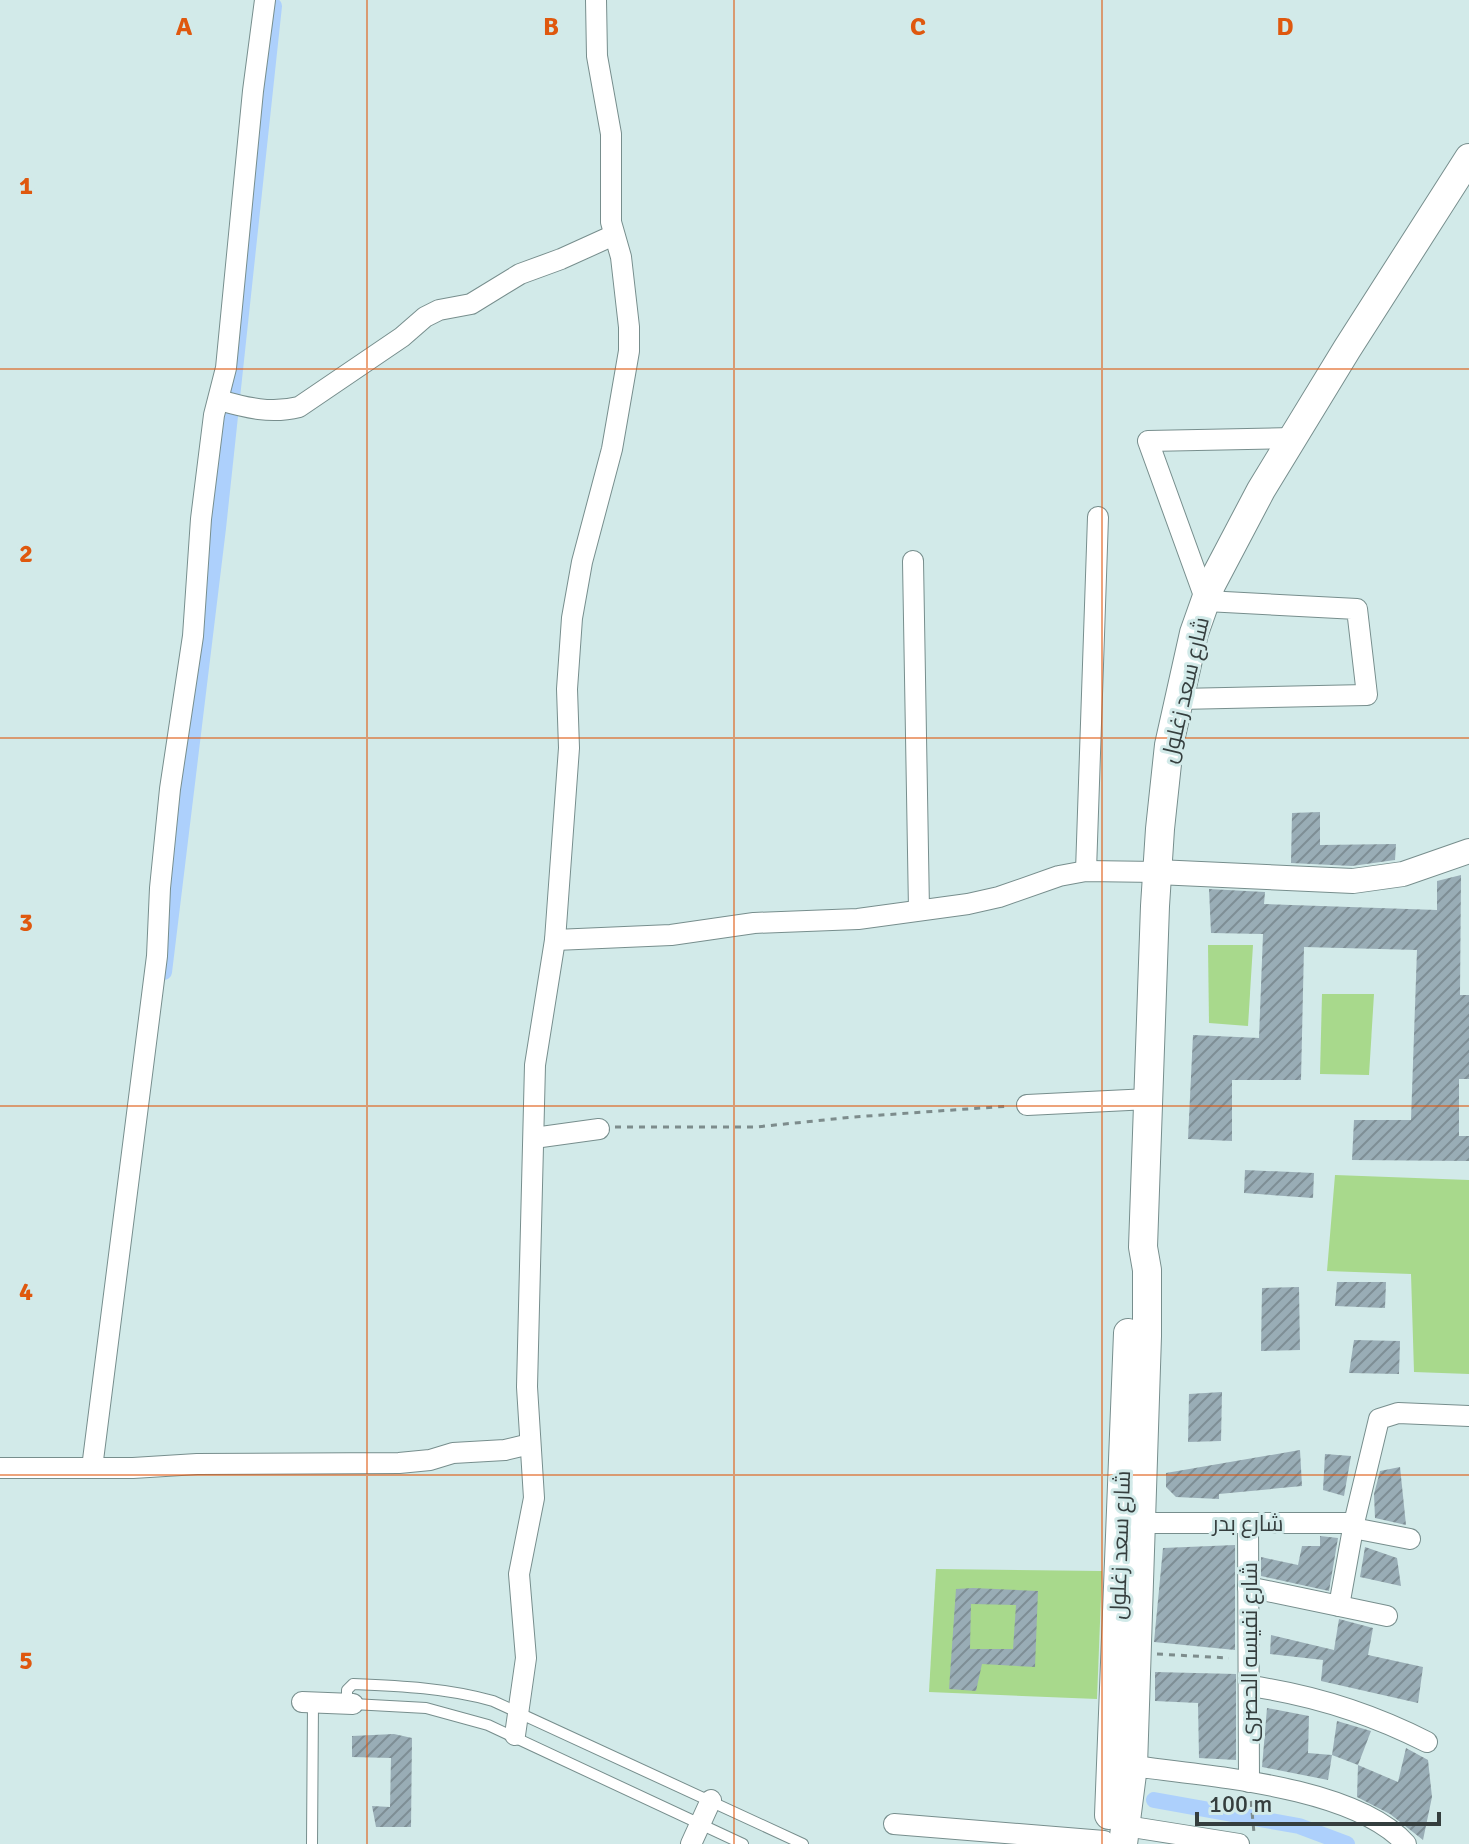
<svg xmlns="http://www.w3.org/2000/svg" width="1469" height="1844" viewBox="0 0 1469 1844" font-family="Signika,Cairo,sans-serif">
  <defs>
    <pattern id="building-hatch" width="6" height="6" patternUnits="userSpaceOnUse" patternTransform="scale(2)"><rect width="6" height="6" fill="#99adb6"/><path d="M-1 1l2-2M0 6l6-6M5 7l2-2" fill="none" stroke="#7e8e95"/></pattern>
  </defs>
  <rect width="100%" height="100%" fill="#d2eae9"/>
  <g fill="#a8d98c">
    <path d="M1208 945H1253L1248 1026 1209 1023Z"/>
    <path d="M1322 994H1374L1369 1075 1320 1074Z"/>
    <path d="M1335 1175 1469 1180V1374L1414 1372 1411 1274 1327 1271Z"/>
    <path d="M936 1569 1102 1571 1097 1699 929 1692Z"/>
  </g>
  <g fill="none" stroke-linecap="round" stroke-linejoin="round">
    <g stroke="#add0fc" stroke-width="16">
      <path d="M164 972 218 528 274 6"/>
      <path d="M1154 1800 1299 1826 1347 1844"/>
    </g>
  </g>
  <g fill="url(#building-hatch)" fill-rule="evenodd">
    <path d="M1320 812V845L1396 844 1395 860 1352 866 1291 863 1292 813Z"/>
    <path d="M1461 875 1460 995H1469V1079H1459V1136H1469V1161L1352 1160 1354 1120H1411L1417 950 1304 947 1301 1080H1232V1141L1188 1139 1193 1035 1259 1038 1263 934 1211 933 1209 889 1265 892 1264 904 1437 910V881Z"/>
    <path d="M1245 1170 1314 1173 1313 1198 1244 1193Z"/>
    <path d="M1337 1282H1386L1385 1308 1335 1306Z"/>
    <path d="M1299 1287 1300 1350 1261 1351 1262 1288Z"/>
    <path d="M1354 1340 1400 1341 1399 1374 1349 1373Z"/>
    <path d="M1222 1392 1221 1441 1188 1442 1189 1394Z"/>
    <path d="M1300 1450 1302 1486 1219 1494V1499L1176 1497 1166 1487V1473Z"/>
    <path d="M1325 1454 1351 1456 1344 1496 1323 1490Z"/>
    <path d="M1400 1467 1406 1525 1375 1518 1374 1494 1380 1471Z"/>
    <path d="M1320 1536 1338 1538 1329 1591 1261 1576V1557L1298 1565 1302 1546H1320Z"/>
    <path d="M1235 1545V1650L1154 1642 1163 1548Z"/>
    <path d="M1365 1547 1397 1558 1401 1586 1360 1577Z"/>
    <path d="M973 1588 1038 1591 1035 1667 982 1664 976 1691 949 1689 956 1589ZM971 1604 1016 1605 1013 1649H970Z"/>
    <path d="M1339 1619 1373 1628 1368 1655 1423 1667 1418 1703 1321 1681 1323 1660 1270 1654 1271 1635 1334 1650Z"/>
    <path d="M1155 1672 1236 1674V1760L1199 1758 1198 1703 1155 1701Z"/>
    <path d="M1267 1708 1309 1716 1308 1753 1332 1755 1328 1780 1262 1767Z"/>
    <path d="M1337 1721 1371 1731 1358 1765 1332 1755Z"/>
    <path d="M394 1734 412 1738 411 1827H376L372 1806 390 1807 391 1758 352 1757V1736Z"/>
    <path d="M1406 1748 1428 1760 1432 1797 1423 1840 1390 1814 1357 1797 1358 1765 1398 1782Z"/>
  </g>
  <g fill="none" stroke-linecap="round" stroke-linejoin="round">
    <defs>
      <g id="service">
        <path d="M312 1844 313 1702"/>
        <path d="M743 1844 488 1725 426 1708 353 1704 347 1698V1690L353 1684C401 1686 447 1688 493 1701L803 1844"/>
      </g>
      <g id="minor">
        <path d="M219 400C247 408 271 414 299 407L402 337 425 317 439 310 471 304 520 274 561 259 614 235"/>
        <path d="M913 561 919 910"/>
        <path d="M1179 699 1367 695 1357 609 1206 601 1148 441 1292 438"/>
        <path d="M1086 871 1098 517"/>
        <path d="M555 940 671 935 754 923 858 919 968 904 999 897 1059 876 1086 871 1157 872"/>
        <path d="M1027 1105 1149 1099"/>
        <path d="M534 1138 599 1129"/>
        <path d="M0 1468H133L197 1464 399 1463 430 1460 453 1453 505 1450 530 1444"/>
        <path d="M92 1468 157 956 160 888 170 789 193 636 201 519 214 415 226 368 253 91 265 0"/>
        <path d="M1141 1523H1354"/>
        <path d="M1248 1523 1249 1782"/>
        <path d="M1353 1528 1410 1539"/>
        <path d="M1248 1587 1387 1616"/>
        <path d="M1339 1606 1354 1523 1379 1419 1398 1413 1469 1416"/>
        <path d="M1250 1686C1313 1695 1370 1713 1427 1742"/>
        <path d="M302 1702 353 1704"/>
        <path d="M515 1735 526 1658 519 1574 534 1498 527 1387 535 1065 555 940 569 748 567 689 572 618 582 562 612 449 629 351V327L621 257 611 222V134L597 56 596 0"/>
        <path d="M1133 1766C1207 1776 1354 1786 1406 1844"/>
        <path d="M894 1824 1104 1841"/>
        <path d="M1126 1826 1239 1844"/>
        <path d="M691 1844 711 1800"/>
      </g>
      <path id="tertiary" d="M1157 872 1353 881 1403 874 1469 851"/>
      <g id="secondary">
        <path d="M1109 1815 1128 1333"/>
        <path d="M1123 1844 1133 1766 1147 1336V1270L1143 1247 1155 906 1160 829 1169 745 1194 633 1211 585 1261 490 1347 349 1469 158"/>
      </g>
    </defs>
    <use href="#service" stroke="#778e8d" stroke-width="12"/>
    <use href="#minor" stroke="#778e8d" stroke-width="22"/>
    <use href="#tertiary" stroke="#778e8d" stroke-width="26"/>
    <use href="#secondary" stroke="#778e8d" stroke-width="30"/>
    <g stroke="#7d8c8c" stroke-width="3" stroke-dasharray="6 6" stroke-linecap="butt">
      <path d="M615 1127H756L853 1117 1010 1106"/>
      <path d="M1157 1654 1229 1658"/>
      <path d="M1251 1801 1254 1833"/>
    </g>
    <use href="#service" stroke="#fff" stroke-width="10"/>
    <use href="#minor" stroke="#fff" stroke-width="20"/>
    <use href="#tertiary" stroke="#fff" stroke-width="24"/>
    <use href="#secondary" stroke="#fff" stroke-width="28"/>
  </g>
  <path fill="none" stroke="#df580e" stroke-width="2" stroke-opacity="0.55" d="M367 0V1844M734 0V1844M1102 0V1844M0 369H1469M0 738H1469M0 1106H1469M0 1475H1469"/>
  <g text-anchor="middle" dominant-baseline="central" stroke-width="6" stroke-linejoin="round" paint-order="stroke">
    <g font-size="22" fill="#353e3e" stroke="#d2eae9">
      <text transform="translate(1185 690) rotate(-77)">شارع سعد زغلول</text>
      <text x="1248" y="1523">شارع بدر</text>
      <text transform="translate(1120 1545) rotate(-88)">شارع سعد زغلول</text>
      <text transform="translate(1249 1652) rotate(-90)">شارع نفيسه الحصرى</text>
    </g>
  </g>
  <g font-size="26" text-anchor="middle" font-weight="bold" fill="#df580e" stroke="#d2eae9" stroke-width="6" stroke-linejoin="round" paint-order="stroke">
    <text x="184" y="35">A</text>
    <text x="551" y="35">B</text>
    <text x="918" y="35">C</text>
    <text x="1285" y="35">D</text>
    <text x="26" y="194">1</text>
    <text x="26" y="562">2</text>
    <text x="26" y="931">3</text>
    <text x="26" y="1300">4</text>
    <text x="26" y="1669">5</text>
  </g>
  <path d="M1197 1812v12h242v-12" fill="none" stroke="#353e3e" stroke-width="4"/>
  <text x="1209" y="1812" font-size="24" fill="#353e3e" stroke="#d2eae9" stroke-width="6" paint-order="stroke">100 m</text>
</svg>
